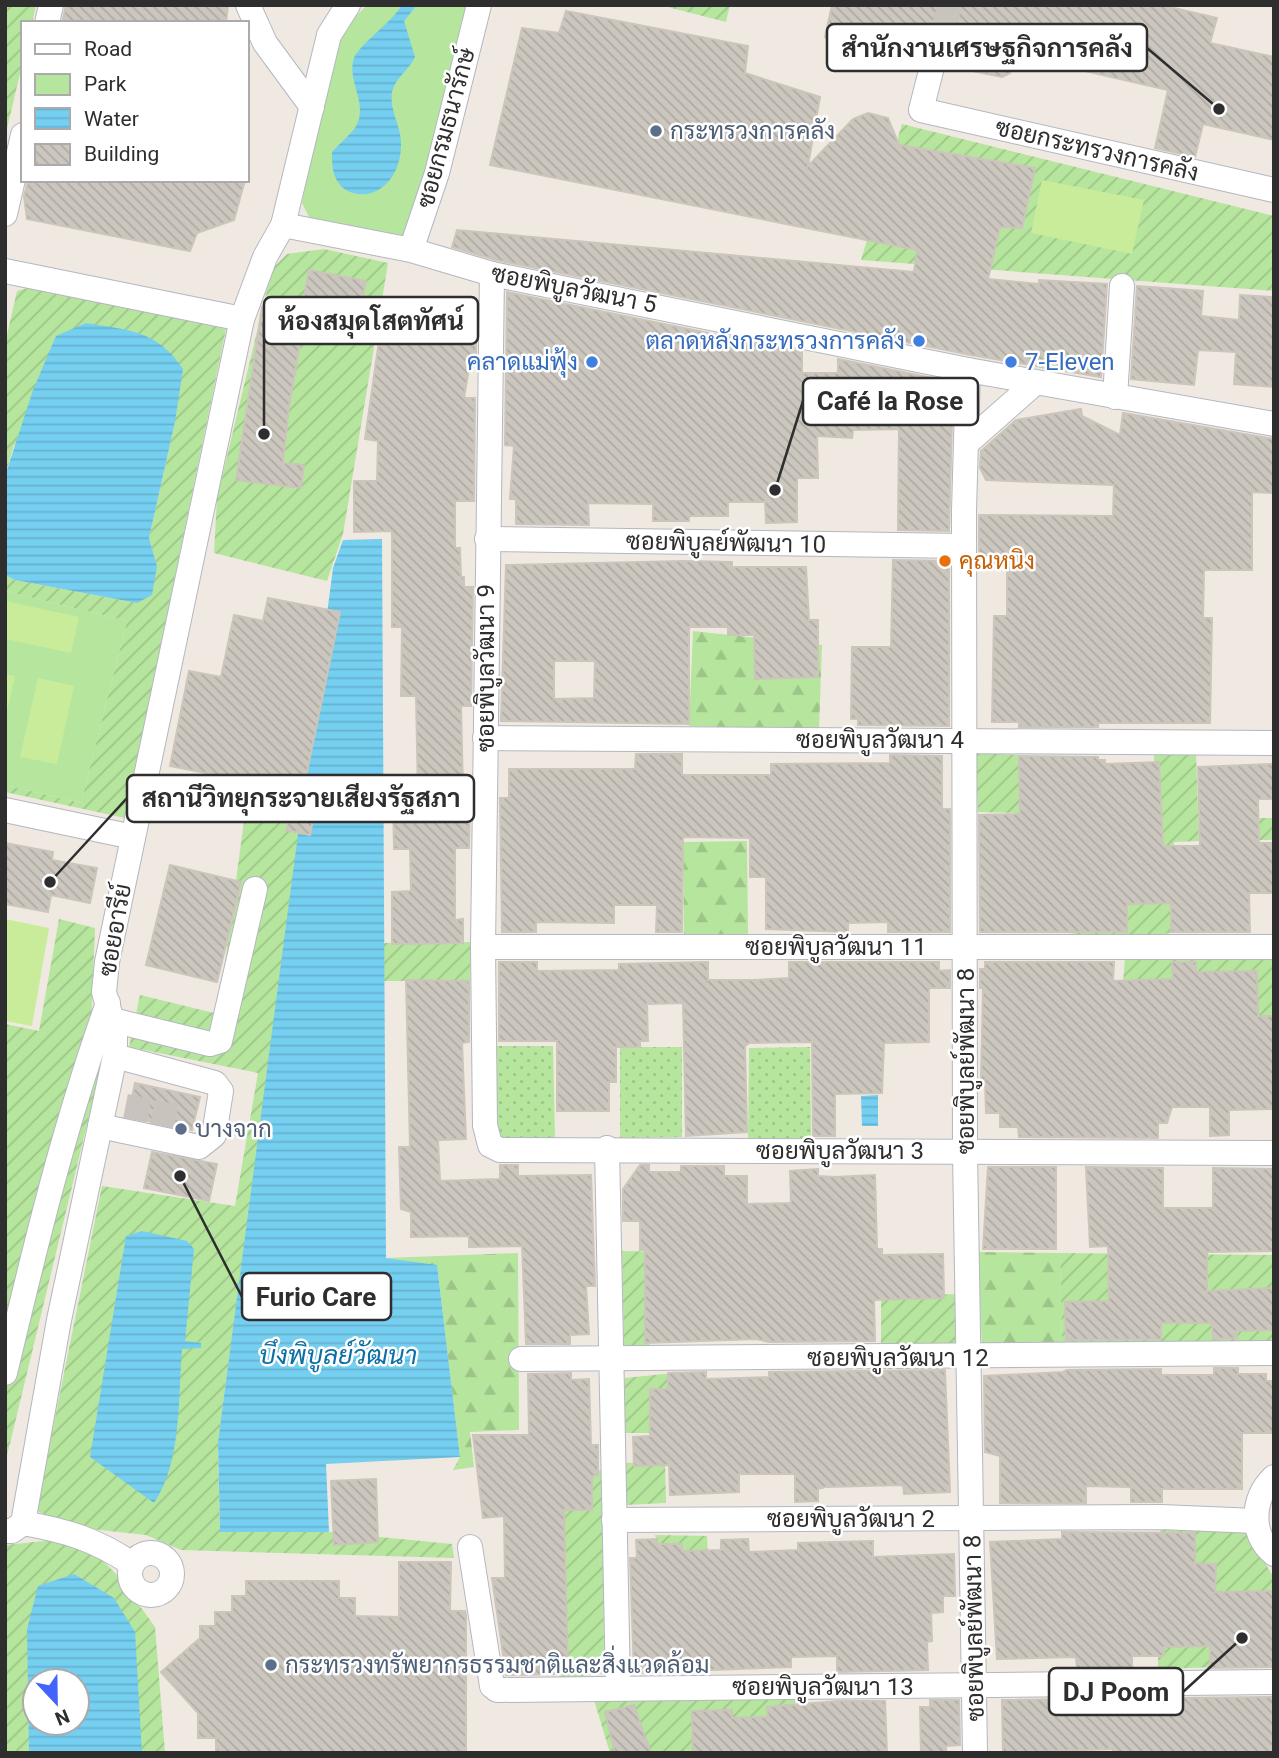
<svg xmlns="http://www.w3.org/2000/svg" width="1279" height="1758" viewBox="0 0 1279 1758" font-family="Roboto,Sarabun,sans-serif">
  <defs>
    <pattern id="grass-dots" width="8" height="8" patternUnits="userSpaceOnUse" patternTransform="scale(1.75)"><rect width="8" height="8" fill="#b6e59e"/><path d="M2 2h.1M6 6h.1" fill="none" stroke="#9dc588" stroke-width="1.8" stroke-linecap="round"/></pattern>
    <pattern id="forest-firs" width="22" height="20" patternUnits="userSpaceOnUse" patternTransform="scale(1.75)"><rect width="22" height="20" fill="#b6e59e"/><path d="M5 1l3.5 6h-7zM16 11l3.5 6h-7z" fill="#9dc588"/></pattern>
    <pattern id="garden-furrows" width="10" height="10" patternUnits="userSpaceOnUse" patternTransform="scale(1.75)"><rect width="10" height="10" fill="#b6e59e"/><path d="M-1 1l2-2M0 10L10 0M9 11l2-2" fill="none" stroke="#9dc588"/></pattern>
    <pattern id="water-rules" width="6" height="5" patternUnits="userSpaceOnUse" patternTransform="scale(1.75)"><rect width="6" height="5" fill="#75cff0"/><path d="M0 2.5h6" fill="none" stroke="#66b2ce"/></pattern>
    <pattern id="building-back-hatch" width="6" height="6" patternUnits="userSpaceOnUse" patternTransform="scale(1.75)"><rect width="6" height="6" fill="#cbc7bf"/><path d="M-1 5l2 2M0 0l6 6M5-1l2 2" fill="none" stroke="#afaba4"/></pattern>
  </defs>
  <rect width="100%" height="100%" fill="#efe9e1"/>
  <g fill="url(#grass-dots)">
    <path d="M493 1046H553L555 1138H499L495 1134Z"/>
    <path d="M620 1047H682V1137L620 1138Z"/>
    <path d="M810 1047 811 1138H748L749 1048Z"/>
  </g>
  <g fill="url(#forest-firs)">
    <path d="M693 631 822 645 819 730 689 726Z"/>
    <path d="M747 841 748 934 684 935 683 842Z"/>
    <path d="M978 1252 1060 1253 1062 1349 982 1350Z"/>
    <path d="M518 1253 519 1430 470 1432 474 1467 453 1470 460 1457 437 1266 386 1258Z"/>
  </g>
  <g fill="#b6e59e">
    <path d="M367 5H472L409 227 401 238 311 221 302 203 332 50 337 36Z"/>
    <path d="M5 591 127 621 81 803 5 785Z"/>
  </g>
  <g fill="url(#garden-furrows)" fill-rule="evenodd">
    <path d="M5 5H36L32 23H23V61L5 137Z"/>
    <path d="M660 5H730L726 22Z"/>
    <path d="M902 124 1274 216V291L861 260Z"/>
    <path d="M324 249 388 263 343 534 327 581 214 553 217 498 272 269 287 254Z"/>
    <path d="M31 287 226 329 125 818 5 792V785L81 803 127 621 5 591V575L15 580 137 603 157 566 149 538 175 422 14 445 5 476V344L17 291Z"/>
    <path d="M975 753 1019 755 1020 813 978 812Z"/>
    <path d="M1196 753 1199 841 1174 842 1171 933 1127 939 1058 932 1060 841 1156 810 1154 755Z"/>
    <path d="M246 806 301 823 218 1442 220 1532H329L452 1544 454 1558 181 1550 146 1535 82 1528 36 1511 102 1186 235 1206 258 1073 129 1047 140 995 218 1014Z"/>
    <rect x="1254" y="818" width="20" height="22"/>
    <path d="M59 919 95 928 91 1026 105 1050 5 1464V1024L39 1031Z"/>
    <path d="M471 942 470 981H384V943Z"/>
    <path d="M1274 956V1033L1123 982 1125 959Z"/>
    <path d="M622 1251 669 1252 665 1287 648 1349 624 1351Z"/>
    <path d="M1060 1253 1274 1255V1344L1062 1349Z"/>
    <path d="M958 1294V1347L881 1348V1296Z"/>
    <path d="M674 1373 657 1433H624L625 1378Z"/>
    <path d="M665 1462 666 1503 625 1505 623 1463Z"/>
    <path d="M603 1470 604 1673 559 1680 553 1474Z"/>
    <path d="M1160 1526 1246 1531 1274 1578V1596L1218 1667 1158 1669Z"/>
    <path d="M655 1535 707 1536 710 1596 660 1551Z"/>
    <path d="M54 1540 91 1549 119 1577 155 1627 165 1753H5V1545ZM35 1681H77V1723H35Z"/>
    <path d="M796 1698 793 1722 735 1753H610L594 1700Z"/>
  </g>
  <g fill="#c9ec9a">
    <path d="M1042 180 1144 200 1132 254 1031 233Z"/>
    <path d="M5 601 79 617 71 653 5 639Z"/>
    <path d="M5 674 15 676 5 720Z"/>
    <path d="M38 678 74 686 57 764 20 757Z"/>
    <path d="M5 919 49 928 32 1026 5 1021Z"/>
  </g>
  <g fill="url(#water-rules)" fill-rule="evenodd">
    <path d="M402 5H417L404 21 415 57C410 69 395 78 392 92 389 111 402 127 401 145 401 166 390 190 367 194 359 195 348 193 342 187 332 177 332 165 332 152 339 144 349 136 355 128 370 105 346 81 354 58 360 44 391 23 402 5Z"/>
    <path d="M86 323C128 330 157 330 183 369L175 422 149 538 157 566 152 595 137 603 15 580 5 575V476L33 390 56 336Z"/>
    <path d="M382 539 386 1258 437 1265 460 1457 326 1464 329 1532H220L218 1442 333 568 343 540Z"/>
    <path d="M878 1095V1126H862L861 1096Z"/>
    <path d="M142 1231 187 1241 194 1249 185 1341 201 1343V1348L182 1349C178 1398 182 1462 154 1503L90 1457 126 1236Z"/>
    <path d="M74 1574 114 1598 135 1632 142 1753H29L27 1629 38 1586ZM77 1681V1723H35V1681Z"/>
  </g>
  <g fill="url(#building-back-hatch)" stroke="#cbc5ba" stroke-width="2" fill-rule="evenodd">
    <path d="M66 5H228L226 23H62Z"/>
    <path d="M832 5H1161L1217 18 1210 43 1274 57V140L1203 124 1195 157 1155 148 1168 90 1015 55 1010 73 1002 77 947 66 944 53 936 49 923 52 918 60 831 42 825 37Z"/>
    <path d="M566 11 748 46 745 73 820 97 808 166 853 119 868 113 888 118 899 145 1035 168 1022 228 1000 227 988 279 1039 284V280L1107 284 1101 377 971 355 496 260 452 247 457 230 914 272 917 250 490 165 522 28 559 33Z"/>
    <path d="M28 180H245L234 220 197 233 190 251 27 219 24 196Z"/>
    <path d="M309 270 366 281 357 325 301 314Z"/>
    <path d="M1137 286 1203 291 1201 316 1239 320 1240 295 1274 297V387L1234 384 1236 352 1198 350 1194 385 1131 379Z"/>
    <path d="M507 292 802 352V373H838V359L953 382 949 531 898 530 899 429 853 430 852 438 817 436 818 478H797V522L766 523 765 502H728V516H689V521H653V504L588 503 589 525 516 524V499H510L514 446 505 445Z"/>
    <path d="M262 307 305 315 289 406 283 463 304 465 301 488 236 480Z"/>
    <path d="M382 320 476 335V362H470L464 398H475L474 501H455V548H460L461 577H464V587H473L471 706H461L463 792H470L469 848H455V920L463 919V943L392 944V892L411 891 410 849H394L393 795H418L416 696H401L402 627H392V531L354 532V481H377L378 441 365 439Z"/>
    <path d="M1081 409 1082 416 1120 435 1123 413 1274 439V493L1252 492V570H1204L1203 618H1212L1210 723H1098V727H1019V722H992L994 616H1007V563H979V515L1113 516 1114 485 986 480 980 468 981 451 1016 420Z"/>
    <path d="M893 560 949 561V726L858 725V719H851L852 647H891Z"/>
    <path d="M684 561 732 562V567H806L809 620H818V677L755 679 754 635H728V627H689V724L501 721 506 565ZM554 661H595L594 698 554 699Z"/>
    <path d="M268 598 340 612 306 777 321 780 310 835 286 830 288 822 227 811 230 796 221 795 223 785 214 783 216 775 170 766 189 671 221 677 234 615 263 621Z"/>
    <path d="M636 754H682V775H771V764L890 763V755L942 756V809H950V932H888V922L848 923V932L766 929V877H750V838L683 837 682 932H656L657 905H614V923L536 922V932H502L500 798H509V769H635Z"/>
    <path d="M1019 756 1098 757V760H1105V764L1159 762 1163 846H1200L1198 767 1274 764V799H1258L1259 843H1274V893H1249L1250 932H1171V903L1127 904V932H980L979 815 1020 814Z"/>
    <path d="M5 843 53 852 52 860 97 868 90 903 51 895 48 912 5 904Z"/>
    <path d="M170 865 241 882 217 982 146 965Z"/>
    <path d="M499 962H537V971L619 970V964L708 962V980H754L789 978V962H939V971L950 970V988H929V1042L884 1043 882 1093 835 1094V1136H813L812 1042 749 1043 745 1046 747 1132 686 1136 683 1003 647 1004 648 1041H640V1047H616V1082H609V1111H557V1041H499Z"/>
    <path d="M985 962H1114L1113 981 1173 979 1172 962H1196V972L1257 971 1258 1016H1274V1109L1229 1110V1135L1210 1136V1107H1172L1167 1123H1158V1138L1019 1137 1018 1127H1000V1113H986L985 1080 981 1081 983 988H980V969H985Z"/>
    <path d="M406 980 469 981V1042L462 1043 466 1139 438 1140 440 1181 500 1179V1165H518V1176L591 1175 595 1286H586L589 1334 570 1335V1344H526L522 1246 469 1247V1236L411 1237V1212L401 1209 399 1147H410Z"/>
    <path d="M135 1083 200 1097 192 1130 128 1117Z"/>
    <path d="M152 1152 217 1164 209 1201 144 1188Z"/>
    <path d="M640 1165H649V1172H681V1166H724V1176H747V1204L791 1203 790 1171 818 1169V1176L835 1177 875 1175 877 1249H882V1255L943 1254 944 1298 874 1300 875 1341 769 1342 756 1339 645 1343V1250H640V1221H623V1189Z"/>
    <path d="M988 1167H1056V1249H983Z"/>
    <path d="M1086 1167 1163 1168V1208H1213V1168L1274 1169V1251L1207 1252V1291L1274 1288V1330L1236 1331 1237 1338 1213 1339 1212 1323H1161V1339L1066 1340 1065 1302 1109 1301 1108 1246 1090 1247Z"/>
    <path d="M1214 1368H1238V1374H1266V1381H1274V1433H1242V1489H1162V1502H1131V1487L1086 1486V1503H1000V1456L985 1452 984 1376 1063 1372 1067 1370 1161 1369V1375H1214Z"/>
    <path d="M945 1370 950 1492 904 1494 903 1485 825 1487 818 1489V1501L795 1502V1474H739V1492L670 1495 669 1465 634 1466 633 1437 650 1436V1389H668V1373L706 1372V1379L769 1377V1372Z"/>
    <path d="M571 1373V1380L589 1379 591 1445H598V1475L592 1476V1510H564L568 1674 506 1675 492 1578H505L504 1516 483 1518 473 1435H529L528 1374Z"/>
    <path d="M376 1479 378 1542 334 1545 331 1481Z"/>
    <path d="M1062 1532 1195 1533V1563L1216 1564 1215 1592 1274 1591V1667L1210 1668V1646L1164 1647V1656H1132V1669H1077L1076 1657 997 1659 990 1542 1062 1539Z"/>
    <path d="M657 1539V1544H682V1551L721 1550V1540L748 1539 749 1552 798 1550V1543L873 1541V1557L954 1554 955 1596H943V1612L931 1613 932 1641 927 1642 928 1670 837 1672V1656L791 1657V1667L634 1673 630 1558H637L636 1540Z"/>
    <path d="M399 1562H451L450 1611H465L466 1615V1753H216V1738H198V1713L161 1672 200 1638V1626H215V1612H232V1596H246V1581H339V1598H355V1616L399 1617Z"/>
    <path d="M1274 1697V1753H1113V1749L1003 1753 1002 1700Z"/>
    <path d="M930 1700H959L960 1745 946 1746V1753H921L920 1707H930Z"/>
    <path d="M838 1701H885L887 1753H693L692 1711 732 1710V1718L768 1717 767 1707Z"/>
    <path d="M634 1705 651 1753H615L605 1712Z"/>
  </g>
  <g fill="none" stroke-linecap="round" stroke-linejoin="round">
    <g stroke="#c8c4bd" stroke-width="24" stroke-dasharray="24 12" stroke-linecap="butt">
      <path d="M933 63 950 5"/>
      <path d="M135 1120 142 1085"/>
      <path d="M162 1126 169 1091"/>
    </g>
    <defs>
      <g id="minor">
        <path d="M248 5 265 43 312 107"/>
        <path d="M47 23 51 5"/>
        <path d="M933 63 921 110 1274 190"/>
        <path d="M5 214 23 135"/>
        <path d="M283 225 411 250 492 274 968 370 1274 424"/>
        <path d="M411 250 437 173 479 5"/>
        <path d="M5 271 242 319"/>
        <path d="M492 274 483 947 485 1125 490 1145 500 1150 1274 1153"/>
        <path d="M968 370 964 511 965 1152 975 1753"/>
        <path d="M1115 397 1122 286"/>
        <path d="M967 443 1035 383"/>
        <path d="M487 539 964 546"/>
        <path d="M485 738 1274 743"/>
        <path d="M5 810 133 837"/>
        <path d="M483 947H1274"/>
        <path d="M112 1020 210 1044 220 1041 255 889"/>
        <path d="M100 1126 199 1147 214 1135 221 1091 215 1083 115 1056"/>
        <path d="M607 1148 618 1687"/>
        <path d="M521 1359 1274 1353"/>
        <path d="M5 1373C35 1247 64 1126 108 1003"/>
        <path d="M1274 1477C1252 1498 1249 1534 1274 1554"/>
        <path d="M614 1520 1161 1517 1256 1521"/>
        <path d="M23 1523C67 1531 95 1539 132 1564"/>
        <path d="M5 1531H12L23 1523 59 1320 115 1056V1032L104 992 107 962 242 319 265 257 283 225 329 35 348 5"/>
        <path d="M470 1547 492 1686 497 1690 1274 1682"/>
        <circle cx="151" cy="1574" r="21"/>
      </g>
    </defs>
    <use href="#minor" stroke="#b4b7c1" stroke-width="26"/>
    <use href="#minor" stroke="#fff" stroke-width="24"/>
  </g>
  <g fill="#5c6f8a" stroke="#fff" stroke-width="2.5">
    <circle cx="656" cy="131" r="7"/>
    <circle cx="181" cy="1129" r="7"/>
    <circle cx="271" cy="1665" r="7"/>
  </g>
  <g fill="#3f7fe0" stroke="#fff" stroke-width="2.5">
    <circle cx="919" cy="341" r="7"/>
    <circle cx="592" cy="362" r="7"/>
    <circle cx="1011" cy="362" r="7"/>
  </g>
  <circle fill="#e8710a" stroke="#fff" stroke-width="2.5" cx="945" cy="561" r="7"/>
  <g text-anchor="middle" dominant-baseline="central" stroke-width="5" stroke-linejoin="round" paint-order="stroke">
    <g font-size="24" fill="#2e2e2e" stroke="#fff">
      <text transform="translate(446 128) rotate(-75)">ซอยกรมธนารักษ์</text>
      <text transform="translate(1097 150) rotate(13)">ซอยกระทรวงการคลัง</text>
      <text transform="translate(574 289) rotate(11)">ซอยพิบูลวัฒนา 5</text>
      <text transform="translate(726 543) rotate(1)">ซอยพิบูลย์พัฒนา 10</text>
      <text transform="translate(486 668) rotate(-90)">ซอยพิบูลวัฒนา 9</text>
      <text x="880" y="740">ซอยพิบูลวัฒนา 4</text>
      <text transform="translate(115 930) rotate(-80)">ซอยอารีย์</text>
      <text x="836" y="947">ซอยพิบูลวัฒนา 11</text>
      <text transform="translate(966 1061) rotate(-90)">ซอยพิบูลย์พัฒนา 8</text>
      <text x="840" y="1151">ซอยพิบูลวัฒนา 3</text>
      <text x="898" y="1358">ซอยพิบูลวัฒนา 12</text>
      <text x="851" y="1519">ซอยพิบูลวัฒนา 2</text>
      <text transform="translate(974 1628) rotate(-91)">ซอยพิบูลย์พัฒนา 8</text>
      <text x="823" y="1687">ซอยพิบูลวัฒนา 13</text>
    </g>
    <g font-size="24" fill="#4e5e75" stroke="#fff" text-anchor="start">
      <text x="670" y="131">กระทรวงการคลัง</text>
      <text x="195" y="1129">บางจาก</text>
      <text x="285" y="1665">กระทรวงทรัพยากรธรรมชาติและสิ่งแวดล้อม</text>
    </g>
    <g font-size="24" fill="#366cbe" stroke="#fff" text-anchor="end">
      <text x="905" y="341">ตลาดหลังกระทรวงการคลัง</text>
      <text x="578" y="362">คลาดแม่ฟุ้ง</text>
      <text x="1025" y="362" text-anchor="start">7-Eleven</text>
    </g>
    <g font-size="24" fill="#c56008" stroke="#fff" text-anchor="start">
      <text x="959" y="561">คุณหนิง</text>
    </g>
    <g font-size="26" font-style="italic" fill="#0d6fa3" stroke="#fff">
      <text x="338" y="1355">บึงพิบูลย์วัฒนา</text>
    </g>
  </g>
  <path fill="none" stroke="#2e2e2e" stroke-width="2.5" d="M1219 109L1147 48M264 434L264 321M775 490L803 401M50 882L127 798M180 1176L242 1297M1242 1638L1183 1692"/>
  <g fill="#2e2e2e" stroke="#fff" stroke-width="2.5">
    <circle cx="1219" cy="109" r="7"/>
    <circle cx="264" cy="434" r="7"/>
    <circle cx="775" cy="490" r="7"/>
    <circle cx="50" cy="882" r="7"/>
    <circle cx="180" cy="1176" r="7"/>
    <circle cx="1242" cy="1638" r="7"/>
  </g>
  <g fill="#fff" stroke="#2e2e2e" stroke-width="2.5">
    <rect x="827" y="24" width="320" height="47" rx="7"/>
    <rect x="264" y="297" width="214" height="47" rx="7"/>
    <rect x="803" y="378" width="175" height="47" rx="7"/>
    <rect x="127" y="775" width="347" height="47" rx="7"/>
    <rect x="242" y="1273" width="149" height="47" rx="7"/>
    <rect x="1049" y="1668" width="134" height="47" rx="7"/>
  </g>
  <g font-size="26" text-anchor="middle" font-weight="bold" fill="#2e2e2e">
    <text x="987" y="57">สำนักงานเศรษฐกิจการคลัง</text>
    <text x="371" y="330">ห้องสมุดโสตทัศน์</text>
    <text x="890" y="410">Café la Rose</text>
    <text x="301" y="807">สถานีวิทยุกระจายเสียงรัฐสภา</text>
    <text x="316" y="1306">Furio Care</text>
    <text x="1116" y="1701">DJ Poom</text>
  </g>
  <rect width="1279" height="1758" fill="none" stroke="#2e2e2e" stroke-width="14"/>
  <rect x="21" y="21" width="228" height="161" fill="#ffffff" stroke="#ababab" stroke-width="2"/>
  <rect x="35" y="44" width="35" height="10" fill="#ffffff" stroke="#ababab" stroke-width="2"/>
  <text x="84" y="56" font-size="21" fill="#2e2e2e">Road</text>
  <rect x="35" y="74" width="35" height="21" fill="#b6e59e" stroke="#ababab" stroke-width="2"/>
  <text x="84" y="91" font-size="21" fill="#2e2e2e">Park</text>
  <rect x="35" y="108" width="35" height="21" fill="url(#water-rules)" stroke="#ababab" stroke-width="2"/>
  <text x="84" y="126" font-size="21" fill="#2e2e2e">Water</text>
  <rect x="35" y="144" width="35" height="21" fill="url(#building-back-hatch)" stroke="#ababab" stroke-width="2"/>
  <text x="84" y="161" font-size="21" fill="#2e2e2e">Building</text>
  <g transform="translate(56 1702) rotate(158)"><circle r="33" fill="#ffffff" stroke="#ababab" stroke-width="2"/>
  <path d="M0-5L12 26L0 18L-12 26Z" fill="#4264fb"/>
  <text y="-10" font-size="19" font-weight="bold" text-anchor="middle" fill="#2e2e2e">N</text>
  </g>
</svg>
